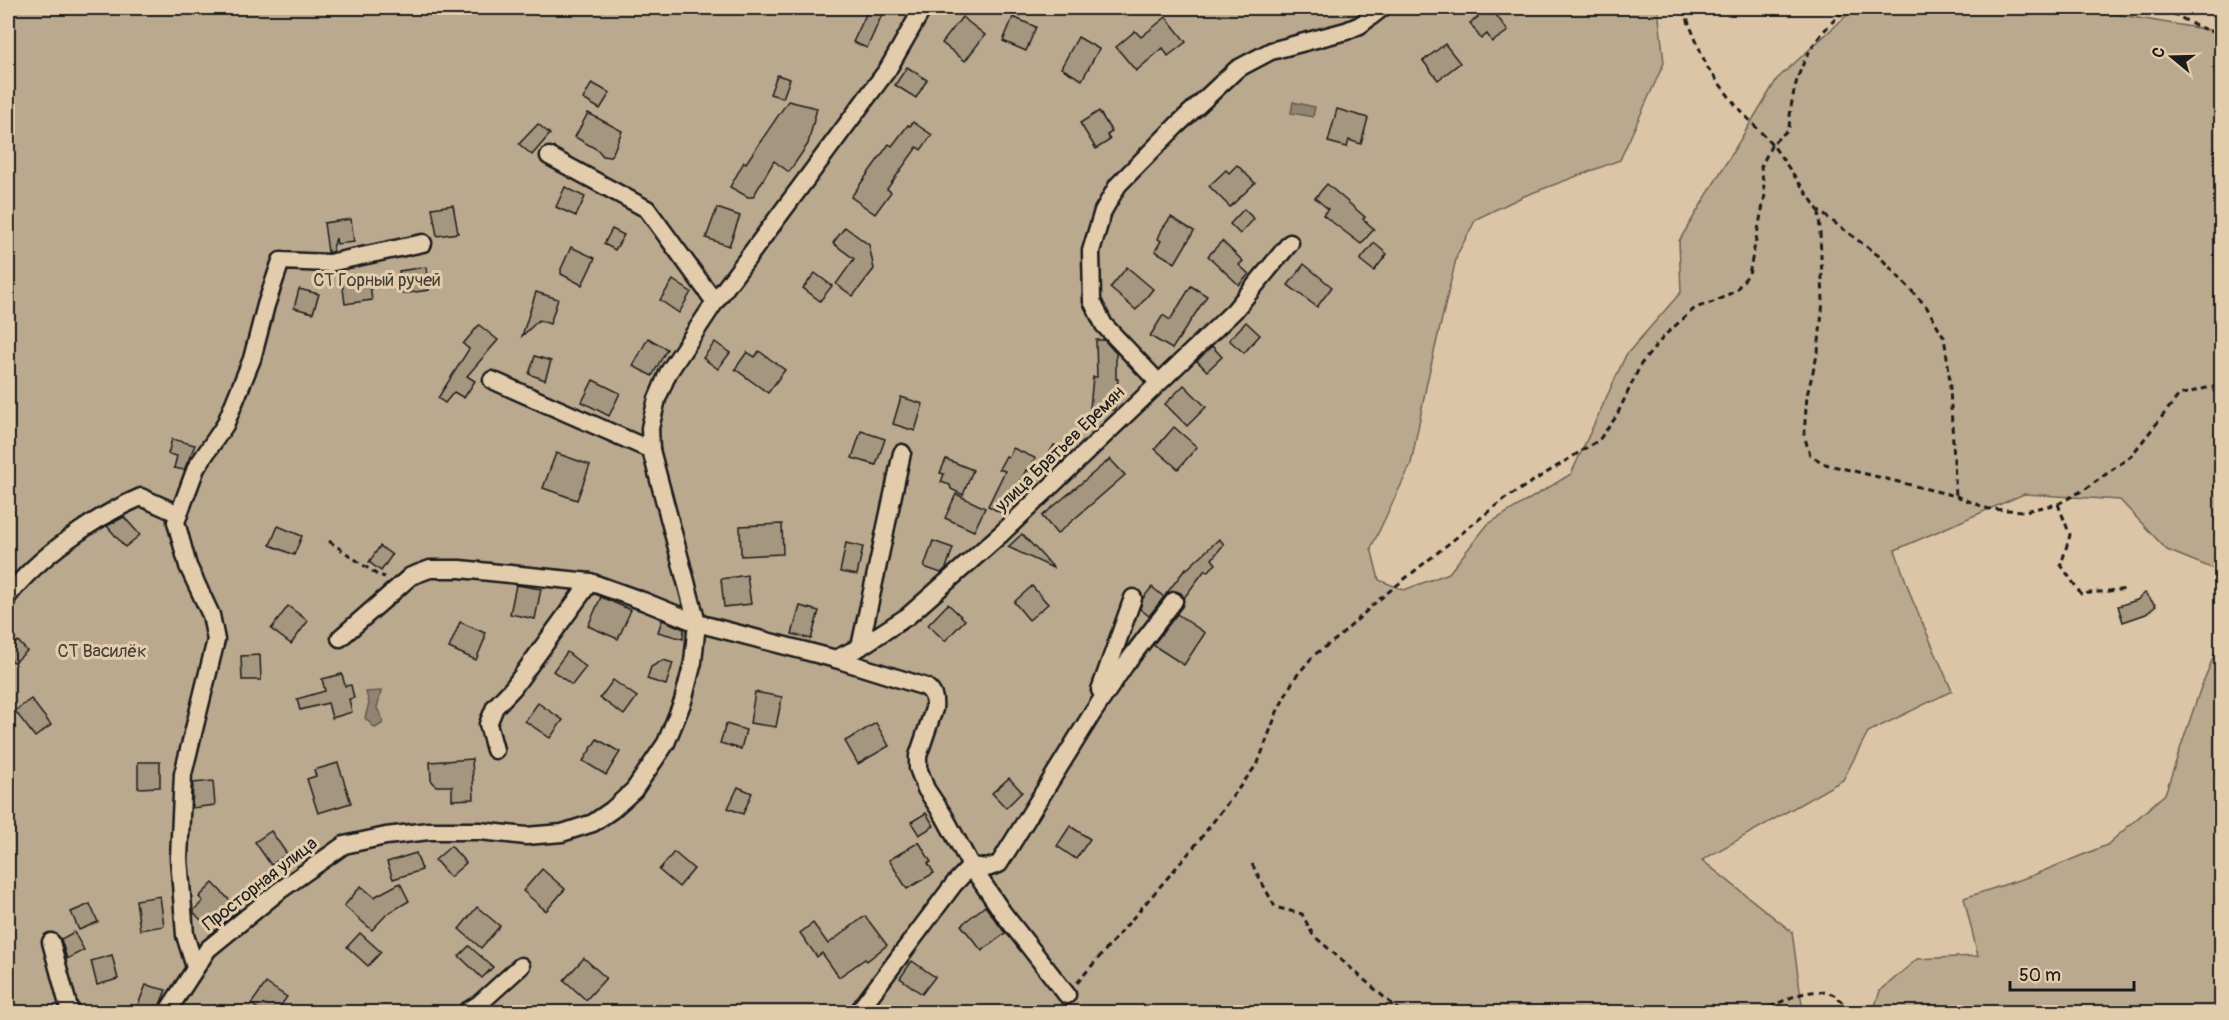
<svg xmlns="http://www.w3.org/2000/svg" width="2229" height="1020" viewBox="0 0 2229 1020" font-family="Pangolin,sans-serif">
  <rect width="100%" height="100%" fill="#dbc5a6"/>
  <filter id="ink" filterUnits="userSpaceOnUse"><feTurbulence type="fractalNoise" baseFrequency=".0167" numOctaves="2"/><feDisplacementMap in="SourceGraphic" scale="12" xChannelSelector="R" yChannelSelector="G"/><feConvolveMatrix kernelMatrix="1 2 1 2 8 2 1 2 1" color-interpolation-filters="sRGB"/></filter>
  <g filter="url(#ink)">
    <g fill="#bba98f" stroke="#6c6256" stroke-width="1.5">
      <path d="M8 8H1658L1664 63 1620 160 1524 196 1476 219 1457 255 1427 382 1411 464 1371 548 1379 580 1404 590 1449 573 1488 524 1571 474 1626 355 1681 292 1679 241 1777 79 1855 8H2079L2221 32V572L2167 550 2120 500 2024 494 1895 550 1912 599 1952 691 1868 732 1843 780 1702 860 1792 932 1803 1012H8Z"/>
      <path d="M2221 638V1012H1873L1880 991 1917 959 1978 956 1964 898 2031 876 2107 845 2165 794 2200 690Z"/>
    </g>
    <g fill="#928472" stroke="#635a50" stroke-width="1.5">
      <path d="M1293 102 1315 107 1313 117 1291 113Z"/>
      <path d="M381 691 377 708 383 720 382 724 375 728 365 718 369 703 366 692Z"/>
    </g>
    <g fill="#a5967f" stroke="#1c1c1c" stroke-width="1.5">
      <path d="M869 8H885L867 48 853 42Z"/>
      <path d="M1482 8H1491L1508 31 1492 42 1487 34 1481 39 1470 23 1478 17 1475 13Z"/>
      <path d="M962 17 985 35 965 61 942 43Z"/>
      <path d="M1013 17 1036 27 1026 51 1003 41Z"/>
      <path d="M1166 17 1186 42 1168 56 1163 48 1136 71 1116 47 1135 31 1141 37Z"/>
      <path d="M1078 37 1099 49 1082 80 1061 68Z"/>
      <path d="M1445 44 1460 63 1438 80 1423 61Z"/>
      <path d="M907 67 927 80 916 98 895 85Z"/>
      <path d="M777 75 790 79 783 98 770 94Z"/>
      <path d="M592 83 610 93 600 109 583 99Z"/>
      <path d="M788 101 817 108 808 144 789 172 774 161 753 197H748L730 187 744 162 746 163Z"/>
      <path d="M1337 109 1368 118 1361 144 1349 140 1347 147 1328 142Z"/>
      <path d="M1099 111 1112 132 1107 135 1110 140 1096 149 1080 123Z"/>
      <path d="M588 113 622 131 613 153 609 157 603 156 598 150 575 137Z"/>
      <path d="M913 122 932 135 921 150 917 147 887 189 891 192 875 214 851 197 889 144 892 146 908 125 910 126Z"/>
      <path d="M538 124 550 134 532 155 519 144Z"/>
      <path d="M1237 165 1255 183 1230 207 1209 186 1226 170 1229 173Z"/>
      <path d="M1327 184 1365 217 1363 219 1374 229 1361 244 1323 215 1328 209 1315 198Z"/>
      <path d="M565 187 585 197 576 216 556 207Z"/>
      <path d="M453 205 458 233 437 236 432 208Z"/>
      <path d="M717 208 740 216 729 246 706 238Z"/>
      <path d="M1244 209 1254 219 1240 234 1230 224Z"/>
      <path d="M1171 217 1194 231 1175 263 1155 251 1161 241 1158 239 1162 229Z"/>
      <path d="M351 219 354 242 337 244 336 238 332 252H328L324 223Z"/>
      <path d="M845 227 869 245 874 269 853 296 836 284 854 259 833 243Z"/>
      <path d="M612 229 624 235 615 250 604 244Z"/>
      <path d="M1222 241 1243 261 1239 265 1249 274 1239 285 1208 256Z"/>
      <path d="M1374 243 1387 254 1374 271 1360 260Z"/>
      <path d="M571 247 595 258 582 285 561 274V269Z"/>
      <path d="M1304 264 1332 287 1317 307 1288 285Z"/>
      <path d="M426 267 429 290 402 294 399 271Z"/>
      <path d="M1127 267 1153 289 1136 310 1110 288Z"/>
      <path d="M815 273 832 286 820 301 803 288Z"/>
      <path d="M369 277 372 300 345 304 342 281Z"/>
      <path d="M673 280 691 292 679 313 660 300Z"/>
      <path d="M1191 286 1207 296 1172 349 1150 336 1163 315 1170 320Z"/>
      <path d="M299 289 319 294 313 313 294 308Z"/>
      <path d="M536 292 558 299 550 324 539 320 522 336Z"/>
      <path d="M1246 322 1260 335 1244 353 1229 340Z"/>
      <path d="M479 325 498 340 467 376 475 381 464 398 454 392 445 403 438 398 469 349 463 344Z"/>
      <path d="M648 338 667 349 652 376 633 366Z"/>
      <path d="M1096 340H1104L1116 353V379H1118L1115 410 1090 408 1093 377H1097Z"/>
      <path d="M715 342 730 353 718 369 703 358Z"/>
      <path d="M1212 346 1222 357 1207 371 1197 361Z"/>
      <path d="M759 351 785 370 768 393 735 369 747 352 755 357Z"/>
      <path d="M535 356 551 361 545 380 529 374Z"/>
      <path d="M593 380 620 393 609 416 582 402Z"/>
      <path d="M1184 385 1206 407 1187 426 1165 404Z"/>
      <path d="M901 397 923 404 915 431 893 424Z"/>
      <path d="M1174 427 1197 447 1178 469 1155 449Z"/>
      <path d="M861 431 885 439 876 465 852 458Z"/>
      <path d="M172 439 195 445 184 470 174 468 177 456 168 454Z"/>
      <path d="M1054 445 1068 453 1059 464 1047 457Z"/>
      <path d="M1013 448 1035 458 1029 471 1026 470 1005 515 988 506 1005 471 999 469 1006 456 1009 457Z"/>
      <path d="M556 453 590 465 577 500 543 488Z"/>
      <path d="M946 459 973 470 963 495 951 489 950 485 941 482 944 474 940 473Z"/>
      <path d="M1110 459 1125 475 1057 534 1042 516Z"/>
      <path d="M956 494 985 508 974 531 945 518Z"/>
      <path d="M124 517 140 535 125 547 107 526Z"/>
      <path d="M782 524 783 554 741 556 740 526Z"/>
      <path d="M278 526 302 536 294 555 270 545Z"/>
      <path d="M1022 534 1053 567V568L1008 547Z"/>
      <path d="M1219 539 1224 544 1212 559 1216 564 1207 572 1205 570 1184 598 1181 593 1176 591 1166 594 1186 568 1187 569Z"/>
      <path d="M933 541 953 548 946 568 941 573 924 567Z"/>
      <path d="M846 543 863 547 857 575 840 572Z"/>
      <path d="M380 546 392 555 381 571 369 562Z"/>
      <path d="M747 575 751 604 724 607 721 579Z"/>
      <path d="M516 585 541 589 535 619 510 614Z"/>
      <path d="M1032 586 1048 604 1029 620 1014 602Z"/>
      <path d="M1152 587 1164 597 1149 616 1140 609 1143 598Z"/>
      <path d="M2145 593 2156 606 2146 614 2123 622 2118 606 2137 600Z"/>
      <path d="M601 597 631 610 618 639 588 626Z"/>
      <path d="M948 604 965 620 945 641 928 625Z"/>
      <path d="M288 606 308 621 291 644 271 629Z"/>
      <path d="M800 606 819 611 811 639 792 634Z"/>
      <path d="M1177 614 1205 633 1184 665 1153 645Z"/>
      <path d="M662 620 684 629 683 639 658 632Z"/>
      <path d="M460 622 485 633V638L476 660 449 648Z"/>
      <path d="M18 641 27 651 14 663 8 656V650Z"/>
      <path d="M567 652 586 667 572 685 553 671Z"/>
      <path d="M260 655 261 680H242L241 656Z"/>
      <path d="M663 660 673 663 666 685 647 679 651 667Z"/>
      <path d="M342 674 345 686 351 685 354 698 349 699 352 712 332 718 328 703 300 710 297 699 325 691 322 679Z"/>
      <path d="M613 680 637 697 624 715 600 698Z"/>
      <path d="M755 692 782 697 776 727 750 723Z"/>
      <path d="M31 699 51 725 35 737 15 711Z"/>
      <path d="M538 703 563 720 550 738 525 721Z"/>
      <path d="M876 723 889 746 858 764 845 741Z"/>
      <path d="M726 724 746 730 741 749 720 743Z"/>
      <path d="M597 739 620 752 606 775 583 761Z"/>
      <path d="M472 759 474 799 452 800V786H436L431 780 430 762Z"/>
      <path d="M138 762H160V787L138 788Z"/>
      <path d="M338 763 351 803 318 813 307 779 316 776 314 770Z"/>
      <path d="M1009 778 1022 792 1006 808 992 793Z"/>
      <path d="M213 781 215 805 192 808 193 783Z"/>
      <path d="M738 787 752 793 743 814 728 808Z"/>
      <path d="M926 813 934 826 919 835 911 822Z"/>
      <path d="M1070 826 1090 839 1076 859 1057 846Z"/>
      <path d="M271 831 287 854 271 865 255 842Z"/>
      <path d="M919 842 931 862 928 863 934 873 907 889 889 860Z"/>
      <path d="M451 846 466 863 450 877 435 860Z"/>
      <path d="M674 852 694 869 679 887 659 870Z"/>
      <path d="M416 853 422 870 393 879 387 862Z"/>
      <path d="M542 869 565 889 546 911 523 891Z"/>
      <path d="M213 883 239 910 224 922 217 915 207 926 194 913V910L203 901 199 897Z"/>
      <path d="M400 883 409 901 387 914 372 930 344 906 361 886 374 897Z"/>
      <path d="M160 896 164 926 140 930 136 900Z"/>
      <path d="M90 904 98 922 79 930 71 912Z"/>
      <path d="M985 906 1005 933 982 951 961 925Z"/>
      <path d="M477 907 500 926 481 948 459 929Z"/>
      <path d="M865 916 887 945 867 961 865 959 839 977 822 953 817 957 800 933 813 923 828 944Z"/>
      <path d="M74 932 84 950 67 959 61 939Z"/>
      <path d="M360 933 381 952 368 966 347 947Z"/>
      <path d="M469 946 493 967 482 978 459 956Z"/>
      <path d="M112 955 118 979 97 985 91 961Z"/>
      <path d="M584 958 606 978 586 1000 564 980Z"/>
      <path d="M912 961 935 977 922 994 900 978Z"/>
      <path d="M266 983 287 997 276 1012H263L251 1004Z"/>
      <path d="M146 985 166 990 157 1012H135Z"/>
    </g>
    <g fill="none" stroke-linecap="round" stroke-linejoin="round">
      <defs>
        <g id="minor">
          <path d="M549 156 647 209 715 302"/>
          <path d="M492 380 651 450"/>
          <path d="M1158 382 1104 325 1092 301 1091 251 1103 211 1118 185 1176 126 1237 69 1271 51 1346 31 1360 25 1382 8"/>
          <path d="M8 596C38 557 96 516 141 497L179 514"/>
          <path d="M340 638 411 576 430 569H460L590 582"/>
          <path d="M860 647 902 453"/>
          <path d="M836 659 860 647 908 616 1001 534 1234 311 1290 243"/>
          <path d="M1100 690 1133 598"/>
          <path d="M495 750 488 724 495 707 513 688 590 582 643 601 697 623 836 659 926 687C934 693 935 699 934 709L918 756V768L926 789 944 816 971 866 1003 913 1067 995"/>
          <path d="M51 942 70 1012"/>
          <path d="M195 967 185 935 179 858 183 774 216 640 211 615 188 566 176 522 196 468 225 425 252 359 266 305 281 261 329 263 423 243"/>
          <path d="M167 1012 208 949 279 891 344 845 386 836 429 831H480L526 836 562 833 593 823 612 810 634 790 666 743 683 701 693 662 697 623 651 450 650 428 657 399 668 373 715 302 888 69 923 8"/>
          <path d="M466 1012 479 1004 521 966"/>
          <path d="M858 1012 954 884 971 866 987 868 999 864 1092 714 1125 665 1174 601"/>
        </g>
      </defs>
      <use href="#minor" stroke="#1c1c1c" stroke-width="21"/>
      <g stroke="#1c1c1c" stroke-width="3" stroke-dasharray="6 4.5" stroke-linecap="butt">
        <path d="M1686 8 1688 21 1707 67 1737 107 1772 144 1819 211 1879 256 1926 306 1944 337 1949 371 1956 496"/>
        <path d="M2163 8 2196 26 2222 35"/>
        <path d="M1819 211 1823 301 1818 352 1807 395 1804 435 1810 455 1825 464 1956 496 1989 509 2024 511 2058 504 2087 488 2131 456 2179 395 2222 384"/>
        <path d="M2058 504 2070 535 2061 565 2081 594 2128 589"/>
        <path d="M329 541 376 574 385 577"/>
        <path d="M1252 864 1275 907 1302 914 1313 935 1401 1012"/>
        <path d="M1077 983 1194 847 1258 763 1277 712 1294 679 1314 655 1339 637 1376 602 1503 500 1599 440 1616 417 1641 364 1666 334 1695 308 1716 301 1735 291 1749 274 1765 195 1761 167 1772 144 1789 129C1792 76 1807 43 1847 8"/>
        <path d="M1760 1012C1782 1002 1810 984 1834 995 1840 999 1846 1007 1851 1012"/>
      </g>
      <use href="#minor" stroke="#e3ccac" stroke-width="16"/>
    </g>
  </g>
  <g text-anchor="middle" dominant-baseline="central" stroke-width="6" stroke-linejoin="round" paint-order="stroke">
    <g font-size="18" fill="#443f39" stroke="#e3ccac">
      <text x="377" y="280">СТ Горный ручей</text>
      <text x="102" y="651">СТ Василёк</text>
    </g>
    <g font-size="18" fill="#1c1c1c" stroke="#e3ccac">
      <text transform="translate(1060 449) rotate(-44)">улица Братьев Еремян</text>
      <text transform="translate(260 884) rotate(-38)">Просторная улица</text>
    </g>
  </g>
  <rect width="2229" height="1020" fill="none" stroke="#e3ccac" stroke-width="30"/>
  <rect x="15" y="15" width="2199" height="990" fill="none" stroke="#1c1c1c" stroke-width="2" filter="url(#ink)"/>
  <g transform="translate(2172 57) rotate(289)" stroke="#e3ccac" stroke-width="4.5" paint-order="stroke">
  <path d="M0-4.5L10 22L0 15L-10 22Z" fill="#1c1c1c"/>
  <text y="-9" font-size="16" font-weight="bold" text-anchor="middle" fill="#1c1c1c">С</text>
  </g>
  <path d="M2010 981v9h124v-9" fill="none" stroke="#1c1c1c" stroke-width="3"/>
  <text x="2019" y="981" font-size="18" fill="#1c1c1c" stroke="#e3ccac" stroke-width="4.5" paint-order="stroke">50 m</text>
</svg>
